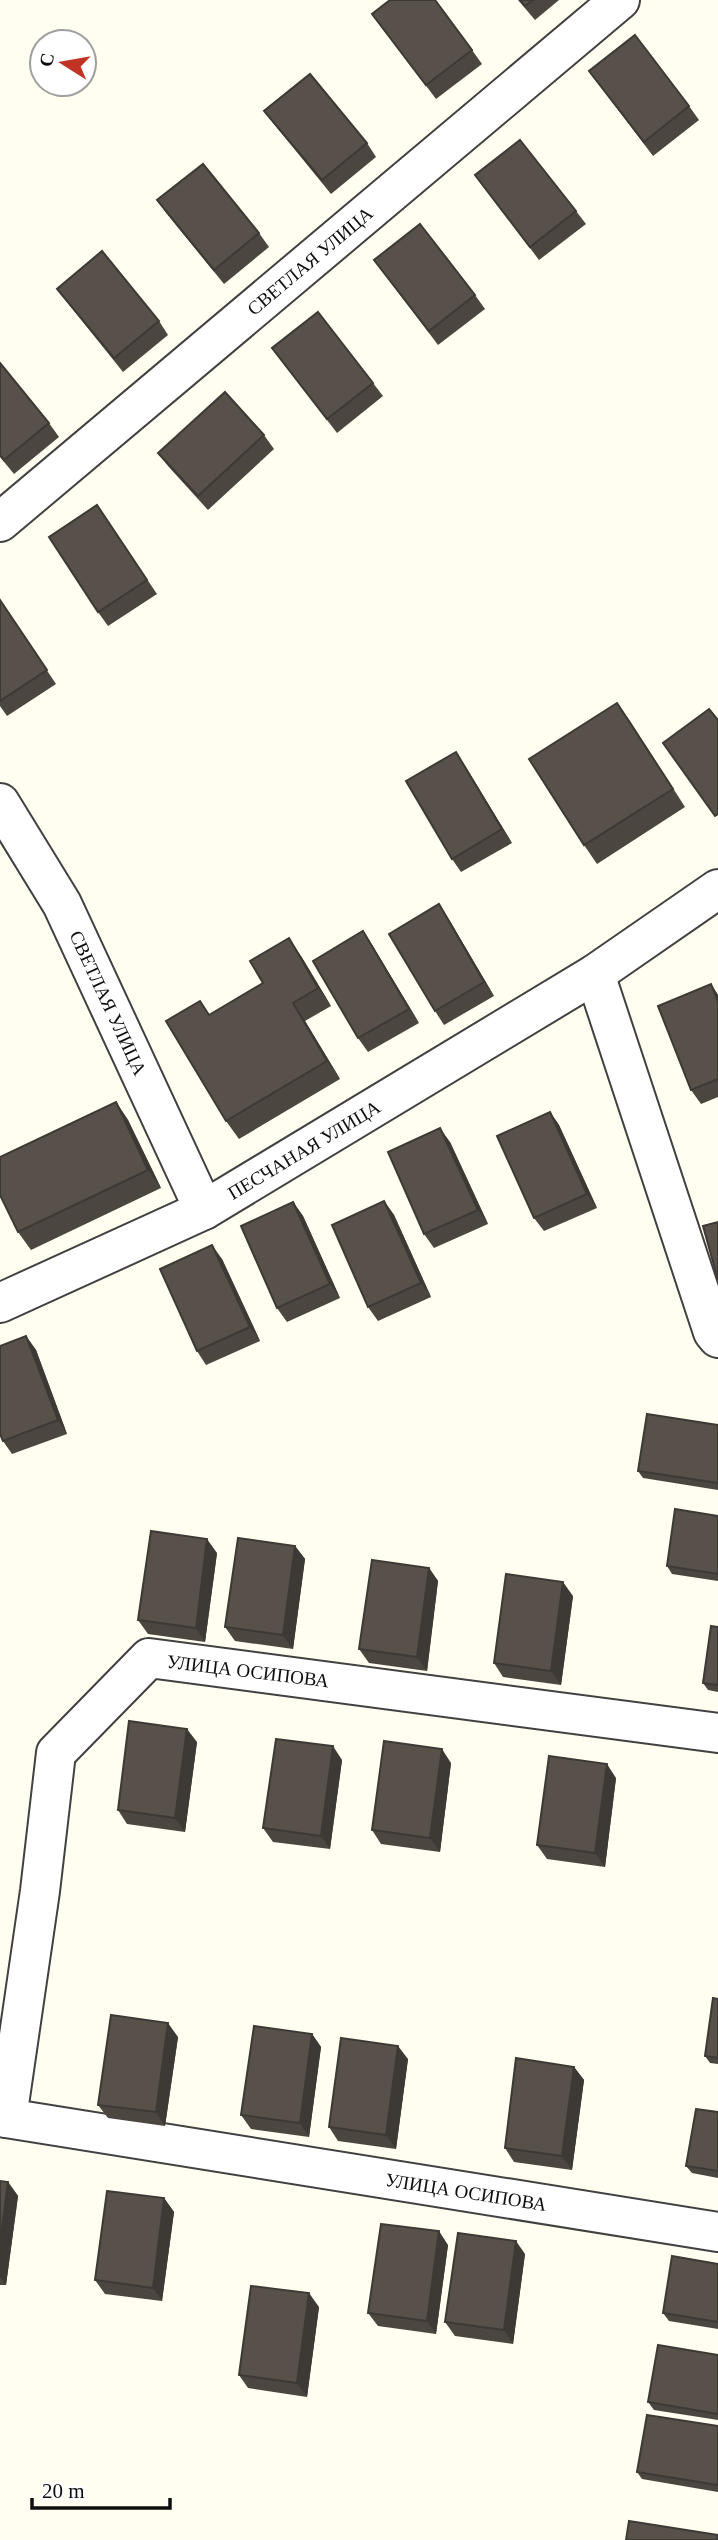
<svg xmlns="http://www.w3.org/2000/svg" width="718" height="2540" viewBox="0 0 718 2540" font-family="Georgia,serif">
  <rect width="100%" height="100%" fill="#fffef0"/>
  <g fill="none" stroke-linecap="round" stroke-linejoin="round">
    <defs>
      <g id="minor">
        <path d="M0 522 620 0"/>
        <path d="M0 803 62 904 204 1210"/>
        <path d="M595 974 713 1332 718 1338"/>
        <path d="M0 1303 204 1210 595 974 718 889"/>
        <path d="M0 2117 718 2232"/>
        <path d="M7 2118 40 1891 56 1753 149 1658 718 1733"/>
      </g>
    </defs>
    <use href="#minor" stroke="#414141" stroke-width="42"/>
    <use href="#minor" stroke="#fff" stroke-width="38"/>
  </g>
  <g fill="#4b4640">
    <path d="M518 0H559L535 20Z"/>
    <path d="M372 14 472 50 482 64 436 99Z"/>
    <path d="M589 71 689 106 699 120 653 156Z"/>
    <path d="M264 111 367 143 376 157 331 194 274 124Z"/>
    <path d="M475 175 576 211 586 224 539 260Z"/>
    <path d="M157 200 259 233 269 247 224 284 167 214Z"/>
    <path d="M374 260 475 295 485 309 438 345Z"/>
    <path d="M57 289 159 321 168 335 123 372 67 302Z"/>
    <path d="M272 348 373 383 383 396 337 433Z"/>
    <path d="M0 363 49 423 59 437 14 474 0 457Z"/>
    <path d="M264 435 274 449 208 510 168 466 158 453Z"/>
    <path d="M97 505 157 594 108 626 98 612Z"/>
    <path d="M0 600 56 684 7 716 0 706Z"/>
    <path d="M617 703 685 807 597 864 584 845Z"/>
    <path d="M465 766 512 843 461 872 452 859Z"/>
    <path d="M439 904 448 918 494 996 444 1025 435 1011Z"/>
    <path d="M372 945 419 1023 368 1052 358 1038Z"/>
    <path d="M301 956 331 1006 305 1021 340 1079 239 1139 226 1121 210 1015 263 983Z"/>
    <path d="M711 984 718 995V1097L701 1104 691 1090Z"/>
    <path d="M116 1102 128 1120 161 1188 31 1250 18 1232Z"/>
    <path d="M550 1112 559 1125 597 1208 544 1231 534 1218Z"/>
    <path d="M450 1142 488 1224 434 1248 424 1234Z"/>
    <path d="M384 1201 394 1215 431 1297 378 1321 368 1307Z"/>
    <path d="M293 1202 303 1216 340 1298 287 1322 277 1308Z"/>
    <path d="M222 1259 260 1341 206 1365 197 1351Z"/>
    <path d="M26 1336 36 1350 67 1434 12 1454 3 1441Z"/>
    <path d="M718 1425V1490L643 1478 638 1471Z"/>
    <path d="M718 1516V1581L672 1574 667 1566Z"/>
    <path d="M295 1546 305 1559 293 1649 235 1641 225 1627Z"/>
    <path d="M217 1553 205 1642 148 1634 138 1620Z"/>
    <path d="M429 1568 438 1581 427 1671 369 1663 359 1649Z"/>
    <path d="M573 1596 561 1685 503 1677 494 1663Z"/>
    <path d="M718 1627V1692L708 1690 703 1683Z"/>
    <path d="M197 1742 185 1832 127 1824 118 1810Z"/>
    <path d="M342 1760 330 1849 273 1842 263 1828Z"/>
    <path d="M451 1763 440 1852 381 1844 372 1830Z"/>
    <path d="M616 1778 605 1867 547 1859 537 1845Z"/>
    <path d="M718 1999V2064L710 2063 705 2056Z"/>
    <path d="M312 2034 321 2047 309 2137 251 2129 241 2115Z"/>
    <path d="M178 2037 165 2126 108 2118 98 2105Z"/>
    <path d="M408 2059 396 2149 338 2141 329 2127Z"/>
    <path d="M574 2067 584 2080 572 2170 514 2162 505 2148Z"/>
    <path d="M718 2112V2178L692 2173 686 2166Z"/>
    <path d="M0 2181 8 2182 18 2196 6 2285H0Z"/>
    <path d="M164 2198 174 2212 162 2301 105 2294 95 2280Z"/>
    <path d="M448 2245 436 2334 378 2326 368 2313Z"/>
    <path d="M525 2254 513 2344 455 2336 445 2322Z"/>
    <path d="M718 2264V2329L669 2321 663 2313Z"/>
    <path d="M319 2307 307 2397 248 2388 239 2375Z"/>
    <path d="M718 2355V2420L654 2410 648 2402Z"/>
    <path d="M718 2426V2492L642 2479 637 2472Z"/>
  </g>
  <g fill="#3d3934">
    <path d="M617 703 630 721 685 807 673 789Z"/>
    <path d="M456 752 465 766 512 843 502 829Z"/>
    <path d="M439 904 448 918 494 996 484 982Z"/>
    <path d="M363 931 372 945 419 1023 409 1009Z"/>
    <path d="M289 938 301 956 331 1006 318 988Z"/>
    <path d="M711 984 718 995V1002Z"/>
    <path d="M293 1003 305 1021 340 1079 327 1061Z"/>
    <path d="M116 1102 128 1120 161 1188 148 1170Z"/>
    <path d="M550 1112 559 1125 597 1208 587 1194Z"/>
    <path d="M440 1128 450 1142 488 1224 478 1210Z"/>
    <path d="M384 1201 394 1215 431 1297 421 1283Z"/>
    <path d="M293 1202 303 1216 340 1298 330 1284Z"/>
    <path d="M212 1245 222 1259 260 1341 250 1327Z"/>
    <path d="M26 1336 36 1350 67 1434 58 1420Z"/>
    <path d="M207 1539 217 1553 205 1642 196 1628Z"/>
    <path d="M295 1546 305 1559 293 1649 283 1635Z"/>
    <path d="M429 1568 438 1581 427 1671 417 1657Z"/>
    <path d="M563 1582 573 1596 561 1685 551 1671Z"/>
    <path d="M187 1729 197 1742 185 1832 175 1818Z"/>
    <path d="M333 1746 342 1760 330 1849 321 1836Z"/>
    <path d="M442 1749 451 1763 440 1852 430 1838Z"/>
    <path d="M607 1764 616 1778 605 1867 595 1853Z"/>
    <path d="M168 2023 178 2037 165 2126 156 2112Z"/>
    <path d="M312 2034 321 2047 309 2137 300 2123Z"/>
    <path d="M398 2046 408 2059 396 2149 386 2135Z"/>
    <path d="M574 2067 584 2080 572 2170 562 2156Z"/>
    <path d="M8 2182 18 2196 6 2285 0 2277V2244Z"/>
    <path d="M164 2198 174 2212 162 2301 153 2288Z"/>
    <path d="M439 2231 448 2245 436 2334 427 2321Z"/>
    <path d="M516 2241 525 2254 513 2344 504 2330Z"/>
    <path d="M309 2293 319 2307 307 2397 297 2383Z"/>
  </g>
  <g fill="#57514a" stroke="#3d3934" stroke-width="2">
    <path d="M390 0H435L472 50 426 85 372 14Z"/>
    <path d="M520 0H533L525 6Z"/>
    <path d="M635 35 689 106 644 142 589 71Z"/>
    <path d="M310 74 367 143 322 180 264 111Z"/>
    <path d="M520 140 576 211 530 247 475 175Z"/>
    <path d="M203 164 259 233 214 270 157 200Z"/>
    <path d="M420 224 475 295 429 331 374 260Z"/>
    <path d="M102 251 159 321 114 358 57 289Z"/>
    <path d="M318 312 373 383 327 419 272 348Z"/>
    <path d="M0 363 49 423 4 460 0 455Z"/>
    <path d="M225 392 264 435 198 496 158 453Z"/>
    <path d="M97 505 147 580 98 612 49 537Z"/>
    <path d="M0 600 47 670 0 701Z"/>
    <path d="M617 703 673 789 584 845 529 759Z"/>
    <path d="M709 709 718 720V814L715 816 663 743Z"/>
    <path d="M456 752 502 829 452 859 406 781Z"/>
    <path d="M439 904 484 982 435 1011 389 934Z"/>
    <path d="M363 931 409 1009 358 1038 313 961Z"/>
    <path d="M289 938 318 988 293 1003 327 1061 226 1121 166 1021 200 1001 209 1015 263 983 250 961Z"/>
    <path d="M711 984 718 1002V1079L691 1090 658 1006Z"/>
    <path d="M116 1102 148 1170 18 1232 0 1195V1157Z"/>
    <path d="M550 1112 587 1194 534 1218 497 1136Z"/>
    <path d="M440 1128 478 1210 424 1234 388 1152Z"/>
    <path d="M384 1201 421 1283 368 1307 332 1225Z"/>
    <path d="M293 1202 330 1284 277 1308 241 1226Z"/>
    <path d="M718 1222V1280L703 1226Z"/>
    <path d="M212 1245 250 1327 197 1351 160 1269Z"/>
    <path d="M26 1336 58 1420 3 1441 0 1434V1346Z"/>
    <path d="M647 1414 718 1425V1483L638 1471Z"/>
    <path d="M675 1509 718 1516V1574L667 1566Z"/>
    <path d="M151 1531 207 1539 196 1628 138 1620Z"/>
    <path d="M238 1538 295 1546 283 1635 225 1627Z"/>
    <path d="M372 1560 429 1568 417 1657 359 1649Z"/>
    <path d="M506 1574 563 1582 551 1671 494 1663Z"/>
    <path d="M711 1626 718 1627V1685L703 1683Z"/>
    <path d="M129 1721 187 1729 175 1818 118 1810Z"/>
    <path d="M276 1739 333 1746 321 1836 263 1828Z"/>
    <path d="M384 1741 442 1749 430 1838 372 1830Z"/>
    <path d="M549 1756 607 1764 595 1853 537 1845Z"/>
    <path d="M713 1998 718 1999V2058L705 2056Z"/>
    <path d="M111 2015 168 2023 156 2112 98 2105Z"/>
    <path d="M254 2026 312 2034 300 2123 241 2115Z"/>
    <path d="M341 2038 398 2046 386 2135 329 2127Z"/>
    <path d="M516 2058 574 2067 562 2156 505 2148Z"/>
    <path d="M696 2109 718 2112V2171L686 2166Z"/>
    <path d="M0 2181 8 2182 0 2244Z"/>
    <path d="M107 2191 164 2198 153 2288 95 2280Z"/>
    <path d="M381 2224 439 2231 427 2321 368 2313Z"/>
    <path d="M458 2233 516 2241 504 2330 445 2322Z"/>
    <path d="M672 2256 718 2264V2322L663 2313Z"/>
    <path d="M251 2286 309 2293 297 2383 239 2375Z"/>
    <path d="M658 2345 718 2355V2414L648 2402Z"/>
    <path d="M647 2415 718 2426V2485L637 2472Z"/>
    <path d="M629 2521 718 2535 717 2540H626Z"/>
  </g>
  <g text-anchor="middle" dominant-baseline="central" stroke-width="7" stroke-linejoin="round" paint-order="stroke">
    <g font-size="19" fill="#0e0e0e" stroke="#fff">
      <text transform="translate(310 261) rotate(-40)">СВЕТЛАЯ УЛИЦА</text>
      <text transform="translate(108 1003) rotate(65)">СВЕТЛАЯ УЛИЦА</text>
      <text transform="translate(304 1150) rotate(-31)">ПЕСЧАНАЯ УЛИЦА</text>
      <text transform="translate(248 1671) rotate(7)">УЛИЦА ОСИПОВА</text>
      <text transform="translate(466 2192) rotate(9)">УЛИЦА ОСИПОВА</text>
    </g>
  </g>
  <g transform="translate(63 63) rotate(281)"><circle r="33" fill="#ffffff" stroke="#9f9f9f" stroke-width="2"/>
  <path d="M0-5L12 26L0 18L-12 26Z" fill="#c13324"/>
  <text y="-10" font-size="19" font-weight="bold" text-anchor="middle" fill="#0e0e0e">С</text>
  </g>
  <path d="M32 2498v10h138v-10" fill="none" stroke="#0e0e0e" stroke-width="3.5"/>
  <text x="42" y="2498" font-size="21" fill="#0e0e0e" stroke="#ffffff" stroke-width="5" paint-order="stroke">20 m</text>
</svg>
